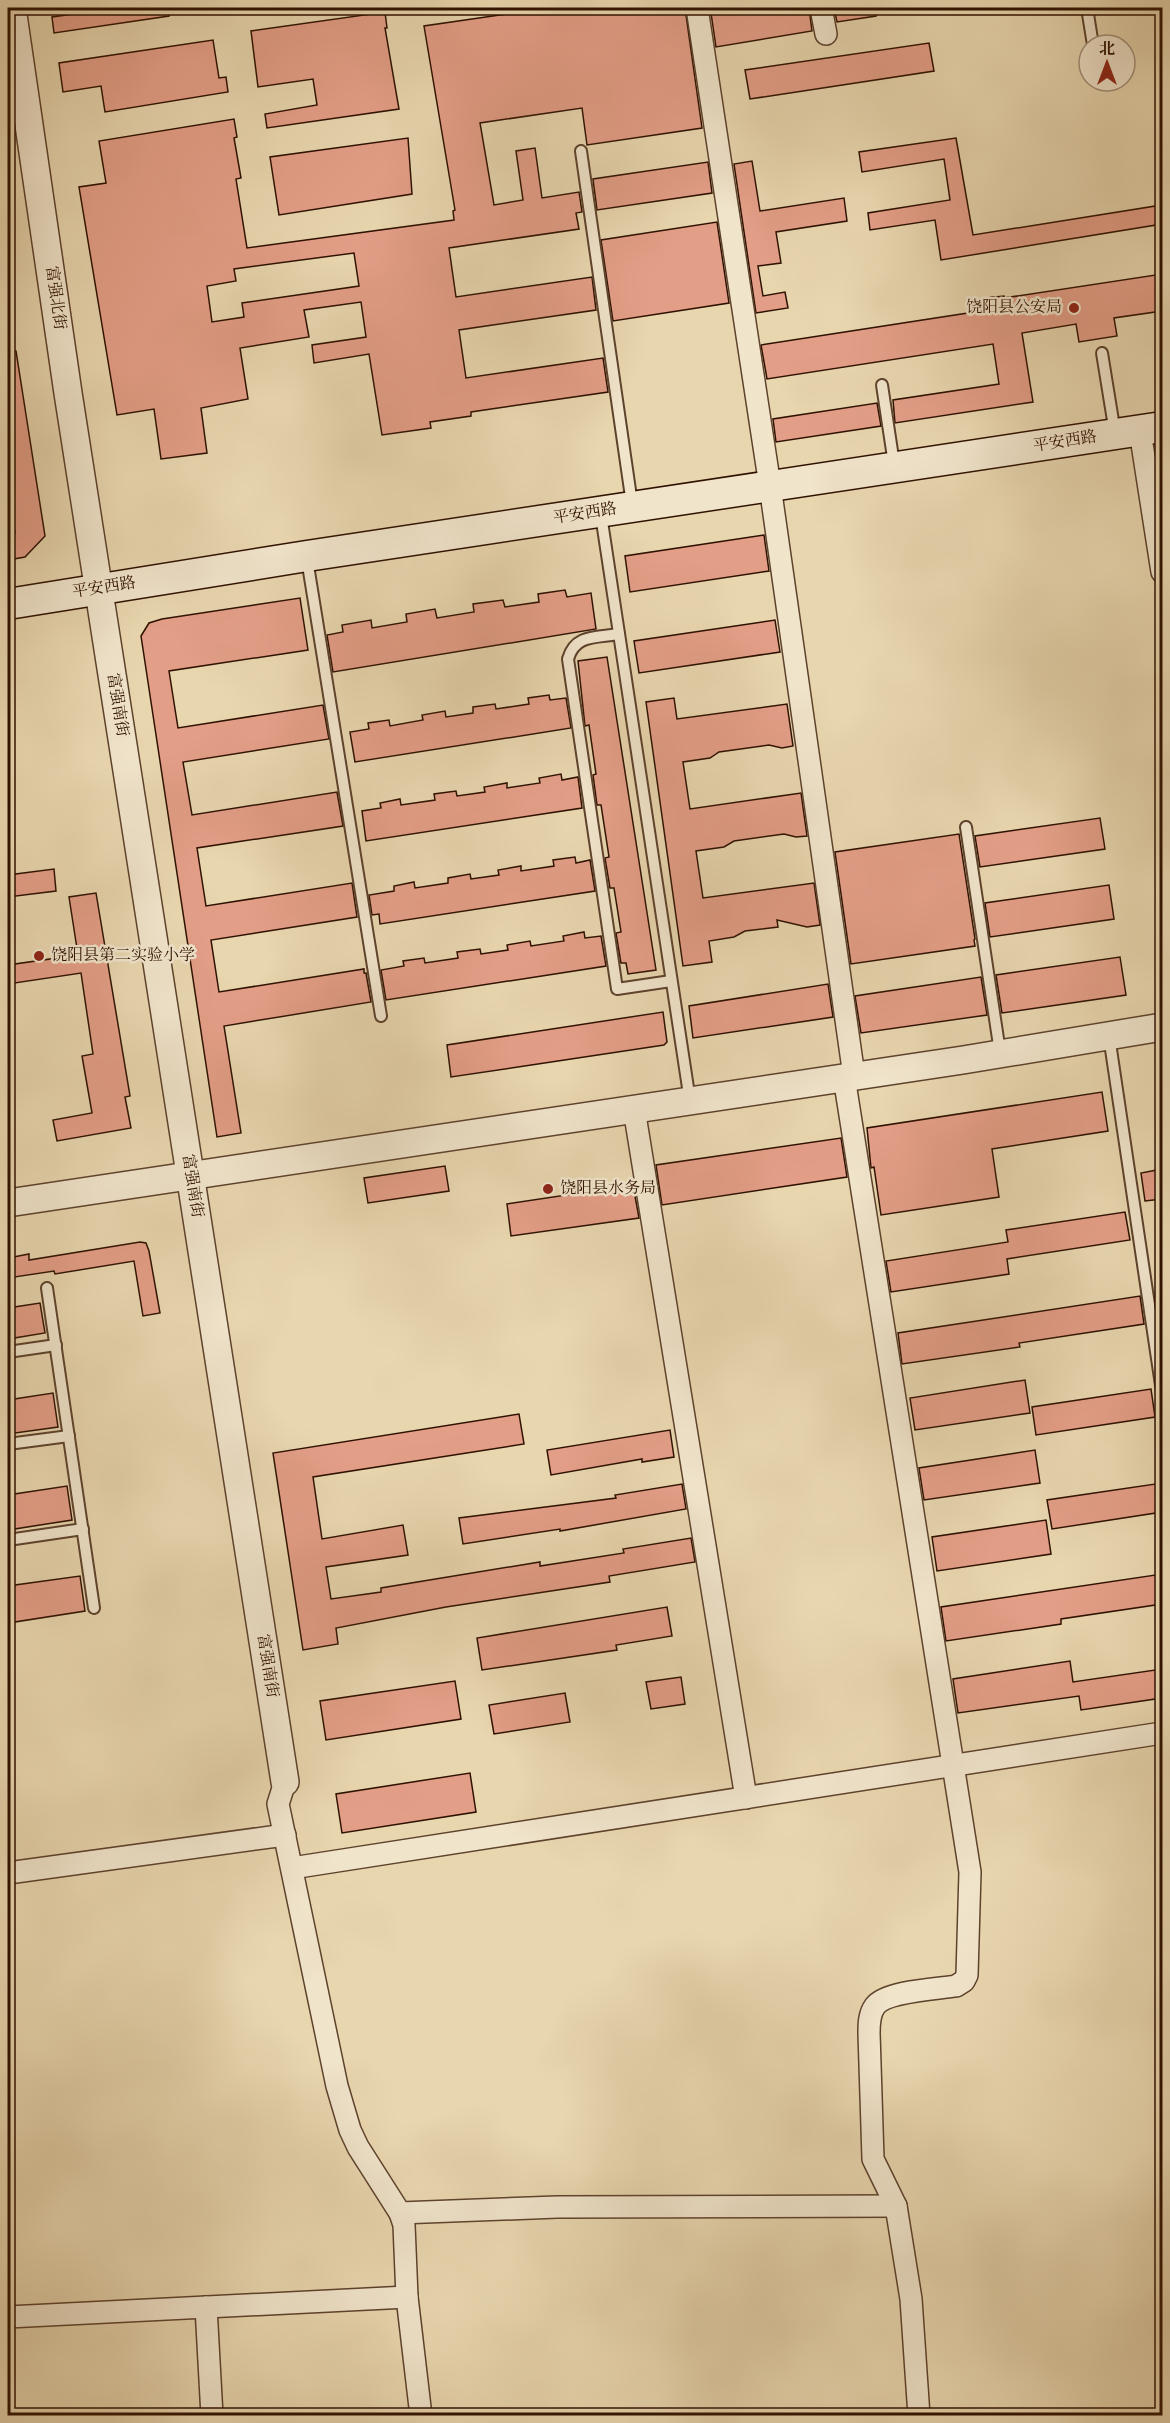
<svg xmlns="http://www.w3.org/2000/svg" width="1170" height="2423" viewBox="0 0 1170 2423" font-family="'Old Standard TT','Noto Serif SC',serif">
  <rect width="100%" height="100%" fill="#e8d6af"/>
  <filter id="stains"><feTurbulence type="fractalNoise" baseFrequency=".00333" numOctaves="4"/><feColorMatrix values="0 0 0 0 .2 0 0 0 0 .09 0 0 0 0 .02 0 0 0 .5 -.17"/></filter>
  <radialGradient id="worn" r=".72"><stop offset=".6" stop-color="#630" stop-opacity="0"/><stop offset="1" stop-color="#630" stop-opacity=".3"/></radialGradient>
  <g fill="#e39e87" stroke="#2f1100" stroke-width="1.5" fill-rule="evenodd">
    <path d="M117 8H169V16L54 33 52 17Z"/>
    <path d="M547 8H685L702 128 587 145 582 108 480 123 494 205 523 200 516 151 535 148 542 198 579 192 582 212 576 213 579 229 449 248 456 297 592 277 596 310 459 330 466 378 603 358 608 392 471 412V416L430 422 431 428 382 435 369 354 314 363 312 345 366 337 361 302 304 310 309 337 240 348 248 399 201 408 207 453 161 459 154 409 117 415 79 187 106 183 99 141 234 119 237 137 234 138 241 178 236 179 247 248 454 220 453 211 455 210 424 26ZM354 253 359 286 242 303 244 317 212 322 207 286 236 281 234 269Z"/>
    <path d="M747 8H809L812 31 716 47 711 13Z"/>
    <path d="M834 8H876V16L837 22Z"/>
    <path d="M385 12 387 28H385L399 109 267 128 265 114 317 105 313 79 258 87 251 31Z"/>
    <path d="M213 40 219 78 226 77 228 92 105 112 101 86 63 92 59 63Z"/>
    <path d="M929 43 934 71 750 99 745 70Z"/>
    <path d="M408 138 412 194 279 215 270 157Z"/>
    <path d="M956 138 973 235 1162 205V224L941 260 935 220 870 230 868 213 950 200 944 159 862 172 859 152Z"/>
    <path d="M752 161 760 211 844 198 847 221 776 232 781 263 758 266 763 296 785 292 788 308 756 313 734 164Z"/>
    <path d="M708 162 712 193 597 210 593 179Z"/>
    <path d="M717 222 729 303 613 321 601 240Z"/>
    <path d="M1162 274V311L1114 318 1117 336 1079 342 1076 324 1022 333 1033 402 895 423 893 400 999 384 993 344 767 379 761 345 987 310 985 298 1004 296V298Z"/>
    <path d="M8 351H16L45 536 25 557 8 560V535L15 533 8 484Z"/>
    <path d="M877 403 881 426 776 442 773 419Z"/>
    <path d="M764 535 769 571 630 592 625 556Z"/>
    <path d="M565 590 567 597 591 593 596 629 333 672 327 635 343 632 342 625 371 620 372 628 407 622 406 614 435 609 437 618 474 612 473 604 503 600 505 607 539 602 538 594Z"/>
    <path d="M300 598 308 650 169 671 178 728 323 705 329 739 183 762 192 815 337 792 343 826 197 848 206 906 352 883 357 917 211 940 219 992 364 969V973H366L371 1002 224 1026 241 1133 217 1137 141 636 149 623 162 619Z"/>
    <path d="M775 620 780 652 639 673 634 641Z"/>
    <path d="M607 657 656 970 628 974 626 963H621L616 933 621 932 614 888H610L605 858 609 857 601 805H597L593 775 596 774 589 725 585 726 578 661Z"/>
    <path d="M549 695 550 700 566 698 571 728 355 762 350 732 369 729 368 723 389 720 390 726 423 720 422 715 445 711 446 717 473 713V707L495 704 496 709 529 704 528 698Z"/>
    <path d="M674 698 677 719 787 704 793 746 782 748 769 745 719 752 710 758 683 762 690 809 801 793 807 836 796 837 784 834 734 841 724 847 696 851 703 898 814 883 820 925 807 927 777 920 778 927 745 931 734 937 709 941 712 962 683 966 646 702Z"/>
    <path d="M561 774 562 780 578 777 582 808 366 841 362 811 381 808 380 803 400 799 401 805 435 800 434 794 456 791 457 796 485 792 484 787 507 783V788L540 783 539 778Z"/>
    <path d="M1100 818 1105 849 980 867 975 836Z"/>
    <path d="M959 834 975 939 974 940 975 946 851 964 835 852Z"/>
    <path d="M575 857 576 863 590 860 595 891 380 924 379 914 372 915 369 895 394 891V886L414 882 415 888 448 883V878L470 874 471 879 499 875 498 870 521 866V871L554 866 553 860Z"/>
    <path d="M54 869 56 891 8 897V875Z"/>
    <path d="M1109 885 1114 919 990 937 985 903Z"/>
    <path d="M96 893 130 1096 125 1097 131 1128 57 1141 53 1120 92 1113 82 1056 93 1054 81 973 8 984V965L78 955 69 897Z"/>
    <path d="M584 932 585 938 601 936 606 966 386 1000 381 970 404 966 403 961 424 958 425 963 458 958 457 952 480 949 481 954 508 950 507 945 530 941 531 946 564 941 563 936Z"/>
    <path d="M1120 957 1126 995 1002 1013 996 975Z"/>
    <path d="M981 977 987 1015 861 1033 855 996Z"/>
    <path d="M828 984 833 1017 693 1038 689 1006Z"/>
    <path d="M663 1012 667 1042 664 1045 451 1077 447 1045Z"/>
    <path d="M1102 1092 1108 1131 992 1149 999 1197 881 1215 874 1167 871 1168 867 1128Z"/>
    <path d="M841 1138 847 1177 662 1205 656 1165Z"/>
    <path d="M445 1166 449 1191 368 1203 364 1178Z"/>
    <path d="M1162 1169V1199L1145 1201 1141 1173Z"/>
    <path d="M633 1185 639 1218 511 1236 507 1204Z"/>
    <path d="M1125 1212 1130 1240 1007 1259 1009 1274 891 1292 886 1261 1008 1242 1006 1230Z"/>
    <path d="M140 1242 146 1243 149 1251 160 1313 143 1316 134 1261 55 1274 54 1271 8 1278V1258L29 1254V1260Z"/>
    <path d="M1162 1292V1321L1159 1322 1155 1293Z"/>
    <path d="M1140 1296 1144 1324 1019 1343 1020 1347 902 1364 898 1333Z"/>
    <path d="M40 1303 45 1333 8 1339V1308Z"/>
    <path d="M1025 1380 1030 1413 915 1430 910 1398Z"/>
    <path d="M1151 1389 1155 1417 1036 1435 1032 1407Z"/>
    <path d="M53 1393 58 1427 8 1434V1400Z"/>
    <path d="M519 1414 524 1444 313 1477 322 1539 403 1525 408 1555 326 1567 331 1599 381 1592V1588L466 1574 540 1562V1566L624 1553 623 1549 691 1538 695 1562 609 1576 610 1582 446 1607 336 1628 338 1644 303 1650 273 1453Z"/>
    <path d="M670 1430 674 1457 642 1462V1459L551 1475 547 1450Z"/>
    <path d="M1035 1450 1040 1483 924 1500 919 1468Z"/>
    <path d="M1162 1483V1512L1052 1529 1047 1500Z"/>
    <path d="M682 1484 686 1509 560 1531V1529L463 1544 459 1518 616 1498 615 1495Z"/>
    <path d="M67 1486 72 1520 8 1530V1495Z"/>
    <path d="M1046 1520 1051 1554 937 1571 932 1537Z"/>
    <path d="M1162 1574V1604L1061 1619V1624L946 1641 941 1607Z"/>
    <path d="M80 1576 85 1611 8 1623V1586Z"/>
    <path d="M667 1607 672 1636 616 1645 617 1650 482 1670 477 1638Z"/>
    <path d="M1070 1661 1073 1682 1162 1669V1698L1081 1710 1079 1696 958 1713 953 1679Z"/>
    <path d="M681 1677 685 1704 651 1709 646 1682Z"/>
    <path d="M455 1681 461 1719 326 1740 320 1701Z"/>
    <path d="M565 1693 570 1722 494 1734 489 1705Z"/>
    <path d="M470 1773 476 1812 342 1833 336 1794Z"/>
  </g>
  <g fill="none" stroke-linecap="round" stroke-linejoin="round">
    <defs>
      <g id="service">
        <path d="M1087 8 1093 45"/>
        <path d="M581 151 632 504"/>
        <path d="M1102 353 1115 433"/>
        <path d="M882 385 894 464"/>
        <path d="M601 515 690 1101"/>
        <path d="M307 559 381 1016"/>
        <path d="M619 634C596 638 575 634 568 659L617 989 671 981"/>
        <path d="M966 827 1000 1052"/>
        <path d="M1109 1036 1162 1392"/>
        <path d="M47 1288 94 1608"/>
        <path d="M8 1352 56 1345"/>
        <path d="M8 1444 69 1436"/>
        <path d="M8 1540 83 1529"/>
      </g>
      <g id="minor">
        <path d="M697 8 770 486 854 1076"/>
        <path d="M821 8 826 34"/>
        <path d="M1140 431 1162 572"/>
        <path d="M844 1077 970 1872 967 1975 964 1981 956 1986C937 1989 886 1991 875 2006 869 2014 869 2024 869 2033L873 2159 896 2206 911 2299 919 2416"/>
        <path d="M634 1109 746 1798"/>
        <path d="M285 1782 278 1804 337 2086 350 2130 358 2147 400 2213 404 2225 407 2297 421 2416"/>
        <path d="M292 1868 1162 1733"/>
        <path d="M8 1873 285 1835"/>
        <path d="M400 2213 557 2207 896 2206"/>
        <path d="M206 2307 212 2416"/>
        <path d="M8 2317 407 2297"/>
      </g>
      <g id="tertiary">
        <path d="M12 8 68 393 285 1782"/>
        <path d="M8 1203 963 1060 1162 1027"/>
      </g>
      <path id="secondary" d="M8 604 307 556 1162 427"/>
    </defs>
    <use href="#service" stroke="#5d422c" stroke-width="14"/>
    <use href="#minor" stroke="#5d422c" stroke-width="24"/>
    <use href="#tertiary" stroke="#5d422c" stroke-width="30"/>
    <use href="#secondary" stroke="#2f1100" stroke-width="33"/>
    <use href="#service" stroke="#f0e4cb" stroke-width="10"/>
    <use href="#minor" stroke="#f0e4cb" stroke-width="21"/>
    <use href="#tertiary" stroke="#f0e4cb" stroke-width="27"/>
    <use href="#secondary" stroke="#f0e4cb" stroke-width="30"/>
  </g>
  <g fill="#8f2418" stroke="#f0e4cb" stroke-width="2">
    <circle cx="1074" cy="308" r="6"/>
    <circle cx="39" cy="956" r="6"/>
    <circle cx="548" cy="1189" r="6"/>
  </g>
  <g text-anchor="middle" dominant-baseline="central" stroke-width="5" stroke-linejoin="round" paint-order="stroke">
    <g font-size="16" fill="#2f1100" stroke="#f0e4cb">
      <text transform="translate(55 298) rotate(82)">富强北街</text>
      <text transform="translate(1065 442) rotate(-9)">平安西路</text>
      <text transform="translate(585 514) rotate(-9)">平安西路</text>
      <text transform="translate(104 588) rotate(-9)">平安西路</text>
      <text transform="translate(117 705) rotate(81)">富强南街</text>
      <text transform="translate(192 1186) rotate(81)">富强南街</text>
      <text transform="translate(267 1666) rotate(81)">富强南街</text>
    </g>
    <g font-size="16" fill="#2f1100" stroke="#f0e4cb" text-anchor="start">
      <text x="1062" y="308" text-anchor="end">饶阳县公安局</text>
      <text x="51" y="956">饶阳县第二实验小学</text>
      <text x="560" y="1189">饶阳县水务局</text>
    </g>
  </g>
  <rect width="1170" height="2423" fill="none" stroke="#e8d6af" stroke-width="30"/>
  <rect x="9" y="9" width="1152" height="2405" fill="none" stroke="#2f1100" stroke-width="3"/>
  <rect x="15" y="15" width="1140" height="2393" fill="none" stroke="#2f1100" stroke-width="1.5"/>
  <g transform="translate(1107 63)"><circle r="28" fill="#f0e4cb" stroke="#a3907a" stroke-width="1.5"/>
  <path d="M0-4.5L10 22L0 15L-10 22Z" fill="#8f2418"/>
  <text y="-9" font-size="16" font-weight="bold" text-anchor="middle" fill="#2f1100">北</text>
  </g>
  <rect width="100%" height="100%" filter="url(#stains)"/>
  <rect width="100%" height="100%" fill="url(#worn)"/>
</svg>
